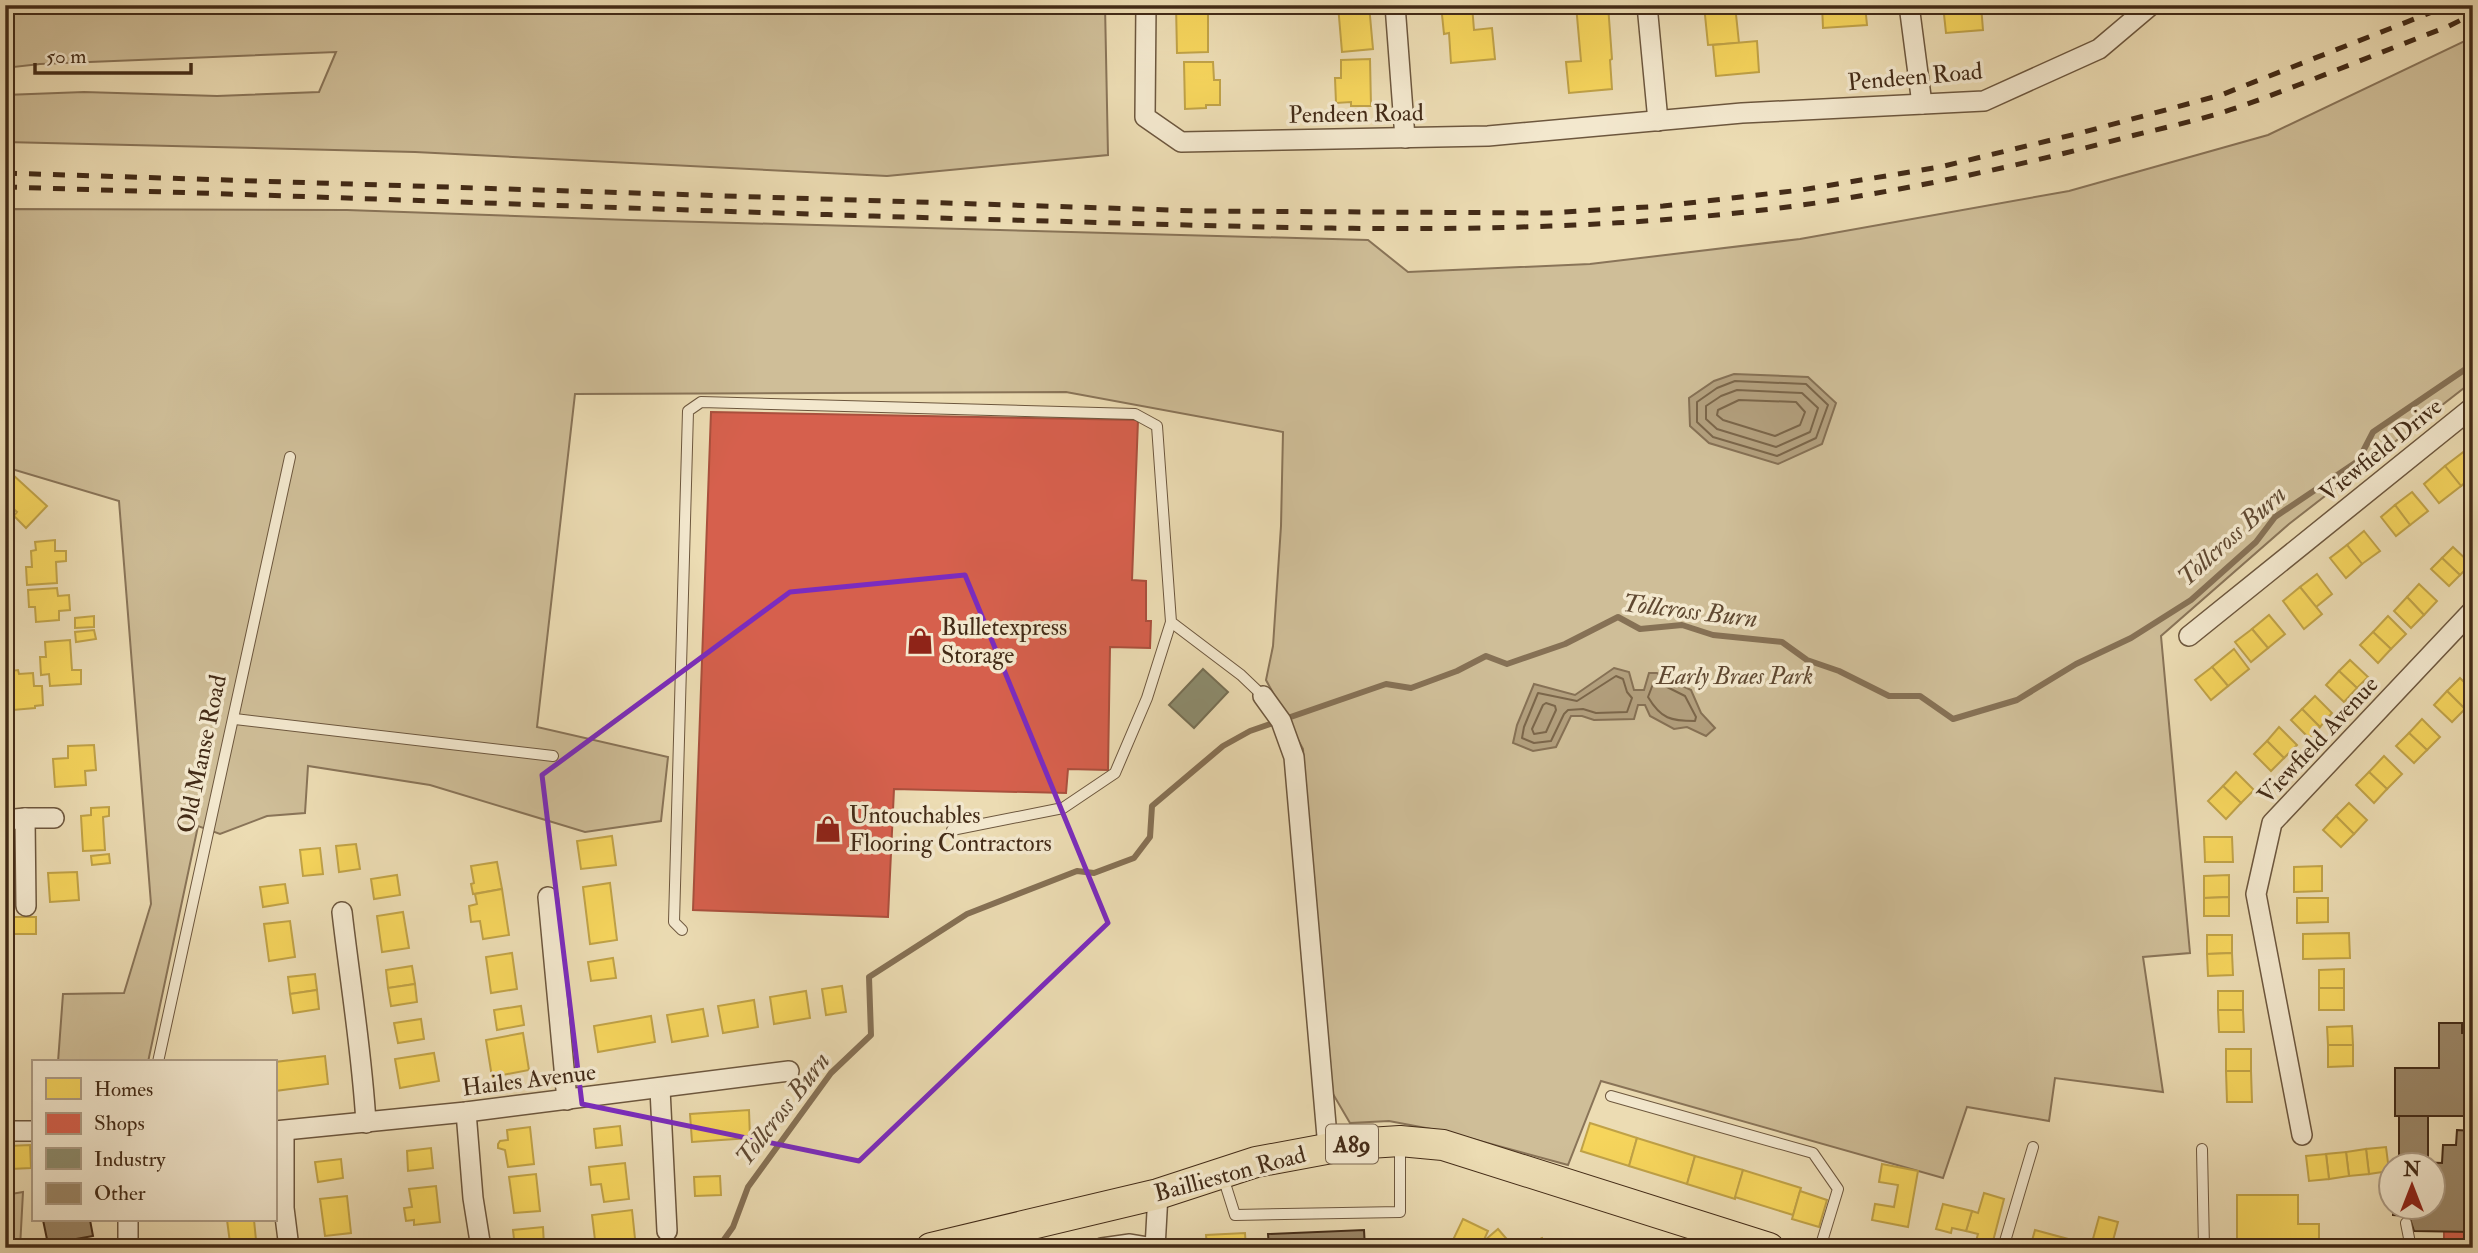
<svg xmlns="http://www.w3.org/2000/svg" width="2478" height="1253" viewBox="0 0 2478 1253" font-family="'IM FELL Double Pica',serif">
  <rect width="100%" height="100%" fill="#ecdcb3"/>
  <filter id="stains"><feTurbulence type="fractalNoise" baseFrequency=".00286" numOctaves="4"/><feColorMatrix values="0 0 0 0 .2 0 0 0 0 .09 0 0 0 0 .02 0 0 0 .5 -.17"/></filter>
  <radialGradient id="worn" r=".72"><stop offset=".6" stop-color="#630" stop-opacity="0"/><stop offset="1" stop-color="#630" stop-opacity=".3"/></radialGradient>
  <g fill="#cfbe98" stroke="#897458" stroke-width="2">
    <path d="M5 5H1105L1108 155 887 176 415 152 5 142V95L84 92 217 96 319 92 336 52 40 64 5 68Z"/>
    <path d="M2473 37V381L2289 524 2161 636 2190 953 2143 957 2163 1092 2055 1078 2049 1121 1967 1107 1943 1178 1601 1081 1568 1165 1447 1132 1389 1121 1350 1123 1333 1094 1314 911 1303 749 1266 680 1273 646 1281 526 1283 432 1066 392 575 394 537 727 668 757 661 821 585 832 430 785 308 766 305 813 267 816 220 834 198 826 148 1062H58L63 994 124 993 151 904 119 501 5 467V209L347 210 629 220 1368 240 1408 272 1590 264 1800 239 2069 191 2268 135Z"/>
    <path d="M23 1192 20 1248H5V1195Z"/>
  </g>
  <g fill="#b3a07e" stroke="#867155" stroke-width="2">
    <path d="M1734 374 1808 377 1836 403 1822 444 1778 464 1709 443 1690 426 1689 398 1714 381Z"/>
    <path d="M1614 668 1629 672 1634 690H1644L1649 673H1657L1691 690 1701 713 1715 728 1706 736 1687 727 1674 729 1650 716 1645 705H1638L1634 719 1594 720 1582 716H1571L1556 747 1533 751 1513 743 1517 725 1534 684 1575 695Z"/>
  </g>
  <g fill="#f6d55c" stroke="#c0a247" stroke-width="2">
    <path d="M1176 5H1208V52L1177 53Z"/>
    <path d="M1338 5H1369L1373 49 1342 52Z"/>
    <path d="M1441 5H1472L1474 30 1492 28 1495 59 1451 63 1449 33 1444 34Z"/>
    <path d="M1576 5H1608L1612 59 1610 60 1612 89 1569 93 1566 62 1581 61Z"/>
    <path d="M1704 5H1735L1739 43 1708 45Z"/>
    <path d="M1822 5H1865L1867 25 1823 28Z"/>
    <path d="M1943 5H1981L1983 30 1946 33Z"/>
    <path d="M1757 41 1759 72 1716 76 1713 45Z"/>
    <path d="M1370 59 1371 106H1351V102L1336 103 1335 78H1341V60Z"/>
    <path d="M1184 62H1213L1214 80H1220V105H1206V108L1185 109Z"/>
    <path d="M2470 447 2473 451V476L2461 486 2445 466Z"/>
    <path d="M2445 466 2461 486 2439 503 2424 484Z"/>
    <path d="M12 474 47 506 26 528 14 516 17 512 6 502 8 500 5 498V481Z"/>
    <path d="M2412 492 2428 511 2410 525 2395 505Z"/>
    <path d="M2395 505 2410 525 2396 536 2381 517Z"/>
    <path d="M2364 531 2380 551 2362 564 2347 545Z"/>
    <path d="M55 540V551H66V561L56 562 57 583 27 585 26 567H32L31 551 36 550 35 542Z"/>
    <path d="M2347 545 2362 564 2346 578 2330 558Z"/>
    <path d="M2453 547 2471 564 2460 575 2442 558Z"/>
    <path d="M2442 558 2460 575 2449 586 2431 569Z"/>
    <path d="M2317 574 2332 594 2316 607 2300 587Z"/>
    <path d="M2419 584 2437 601 2424 615 2407 597Z"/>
    <path d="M2300 587 2322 614 2304 629 2283 601Z"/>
    <path d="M57 588 58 596 69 595 70 610 59 611V620L36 622 35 607H29L28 590Z"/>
    <path d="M2407 597 2424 615 2411 628 2394 611Z"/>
    <path d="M2269 615 2285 634 2268 648 2252 629Z"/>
    <path d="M94 616V627L75 628V618Z"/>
    <path d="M2388 616 2406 634 2391 649 2373 632Z"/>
    <path d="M2252 629 2268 648 2251 662 2235 642Z"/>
    <path d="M94 630 96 639 76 642 75 632Z"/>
    <path d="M2373 632 2391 649 2378 663 2360 645Z"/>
    <path d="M70 640 72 670H81V684L50 686 49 674 41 675 40 657H46L45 642Z"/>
    <path d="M2234 649 2249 669 2228 686 2212 667Z"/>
    <path d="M2350 660 2368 677 2357 688 2339 671Z"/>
    <path d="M2212 667 2228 686 2211 700 2195 680Z"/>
    <path d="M18 670 19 674 33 673 34 686H42L43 705 35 706V708L13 710 10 671Z"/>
    <path d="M2339 671 2357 688 2344 702 2326 685Z"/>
    <path d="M2460 678 2473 691V700L2465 709 2447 691Z"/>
    <path d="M2447 691 2465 709 2452 722 2434 705Z"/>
    <path d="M2315 696 2332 713 2320 727 2302 709Z"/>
    <path d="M2302 709 2320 727 2309 738 2291 720Z"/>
    <path d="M2422 719 2440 737 2427 750 2409 733Z"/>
    <path d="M2279 727 2297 745 2284 758 2267 741Z"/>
    <path d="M2409 733 2427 750 2414 763 2396 746Z"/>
    <path d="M2267 741 2284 758 2271 771 2254 754Z"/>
    <path d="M94 745 96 770 85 771 86 785 55 787 53 759 68 758V746Z"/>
    <path d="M5 756H11L12 780H6L5 785Z"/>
    <path d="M2384 756 2402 774 2387 789 2369 772Z"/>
    <path d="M2236 772 2254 790 2241 803 2223 786Z"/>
    <path d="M2369 772 2387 789 2374 803 2356 785Z"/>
    <path d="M2223 786 2241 803 2226 819 2208 801Z"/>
    <path d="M2349 803 2367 820 2354 834 2336 816Z"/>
    <path d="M109 807V816L103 817 105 850 83 851 81 816 91 815V808Z"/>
    <path d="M2336 816 2354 834 2341 847 2323 830Z"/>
    <path d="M612 836 616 865 581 869 577 841Z"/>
    <path d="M2204 837H2232L2233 862H2205Z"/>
    <path d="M356 844 360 869 339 872 336 846Z"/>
    <path d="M320 848 323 874 303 876 300 850Z"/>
    <path d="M109 854 110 863 92 865 91 856Z"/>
    <path d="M497 862 502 889 473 894 471 884 474 883 471 866Z"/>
    <path d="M2322 866V891L2294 892V867Z"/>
    <path d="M77 872 79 900 50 902 48 873Z"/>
    <path d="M397 875 400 895 374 899 371 879Z"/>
    <path d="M2229 875V897L2204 898V876Z"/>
    <path d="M610 883 617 940 590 944 583 887Z"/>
    <path d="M285 884 288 903 263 907 260 887Z"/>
    <path d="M502 889 509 935 483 939 480 921 471 922 469 906 477 904 475 894Z"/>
    <path d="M2229 897V916H2204V898Z"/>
    <path d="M2297 898H2328V922L2297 923Z"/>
    <path d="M403 912 409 948 382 952 377 916Z"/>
    <rect x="8" y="917" width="28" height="17"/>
    <path d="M290 921 295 957 269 961 264 924Z"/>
    <path d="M2349 933 2350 958 2303 959V934Z"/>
    <path d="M2207 935H2232V953L2207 954Z"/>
    <path d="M512 953 517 989 491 993 486 957Z"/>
    <path d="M2232 953 2233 975 2208 976 2207 954Z"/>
    <path d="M613 958 616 978 591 981 588 962Z"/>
    <path d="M412 966 415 984 388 988 386 970Z"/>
    <path d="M2344 969V988H2319V970Z"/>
    <path d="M315 974 317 990 290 994 288 977Z"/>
    <path d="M415 984 417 1002 391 1006 388 988Z"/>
    <path d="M842 986 846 1012 826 1015 822 989Z"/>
    <rect x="2319" y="988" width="25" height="22"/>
    <path d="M317 990 319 1009 293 1013 290 994Z"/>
    <path d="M806 991 810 1018 774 1024 770 997Z"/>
    <rect x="2218" y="991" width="25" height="19"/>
    <path d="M754 1000 758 1027 723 1033 718 1006Z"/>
    <path d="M521 1006 524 1025 497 1030 494 1010Z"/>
    <path d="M703 1009 708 1036 672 1042 667 1015Z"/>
    <path d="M2218 1010H2243L2244 1032H2219Z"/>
    <path d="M651 1016 655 1042 598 1052 594 1026Z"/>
    <path d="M421 1019 424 1039 398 1043 394 1023Z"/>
    <path d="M2352 1026 2353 1045H2328L2327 1027Z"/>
    <path d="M523 1033 529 1070 492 1077 486 1040Z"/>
    <path d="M2328 1045H2353V1066L2328 1067Z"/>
    <rect x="2226" y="1049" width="25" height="22"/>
    <path d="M434 1053 439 1081 400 1088 395 1059Z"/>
    <path d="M325 1056 328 1084 275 1091V1062Z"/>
    <path d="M2226 1071H2251L2252 1102H2227Z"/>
    <path d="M749 1110 750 1138 692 1142 690 1114Z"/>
    <path d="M1590 1123 1637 1138 1629 1166 1581 1151Z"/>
    <path d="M620 1126 622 1145 596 1148 594 1129Z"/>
    <path d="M530 1127 534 1164 508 1167 505 1150 498 1148V1144L500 1141 508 1140 507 1130Z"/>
    <path d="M1637 1138 1695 1156 1687 1184 1629 1166Z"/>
    <path d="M5 1143H8V1146L30 1145 31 1168 11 1169 10 1162H5Z"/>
    <path d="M2386 1147 2389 1171 2369 1174 2366 1149Z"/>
    <path d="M431 1148 433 1168 408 1171 407 1151Z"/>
    <path d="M2366 1149 2369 1174 2349 1176 2346 1152Z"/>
    <path d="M2346 1152 2349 1176 2329 1179 2326 1154Z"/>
    <path d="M2326 1154 2329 1179 2309 1181 2306 1156Z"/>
    <path d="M1695 1156 1743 1170 1735 1199 1687 1184Z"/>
    <path d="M341 1159 343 1178 318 1182 315 1162Z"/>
    <path d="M625 1163 629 1199 604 1202 601 1184 591 1185 589 1167Z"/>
    <path d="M1882 1164 1918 1171 1908 1227 1872 1220 1875 1204 1894 1207 1898 1185 1879 1182Z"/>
    <path d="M1743 1170 1801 1188 1793 1215 1735 1197Z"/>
    <path d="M536 1174 540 1211 514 1213 509 1177Z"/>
    <path d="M720 1176 721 1195 695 1196 694 1177Z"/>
    <path d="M436 1186 440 1222 414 1225V1220L406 1221 404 1208 412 1207 409 1189Z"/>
    <path d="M1800 1191 1827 1200 1819 1227 1792 1219Z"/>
    <path d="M1984 1193 2004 1199 1992 1245 1976 1241 1978 1234 1966 1231 1972 1211 1978 1213Z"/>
    <path d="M2237 1195H2298V1224H2319V1242H2353V1248H2237Z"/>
    <path d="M347 1196 351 1233 325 1236 320 1199Z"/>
    <path d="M1943 1204 1972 1211 1966 1231 1952 1228 1951 1233 1936 1229Z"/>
    <path d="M632 1210 636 1248H607L606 1239 595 1240 592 1215Z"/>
    <path d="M2099 1217 2118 1222 2111 1248H2081L2083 1243 2091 1246Z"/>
    <path d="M1463 1219 1488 1231 1482 1244 1490 1248H1463L1452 1242Z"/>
    <path d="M227 1220H254L256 1240 230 1243Z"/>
    <path d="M543 1227 544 1246 556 1245 557 1248H515L513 1230Z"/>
    <path d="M1498 1229 1512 1245 1508 1248H1492L1485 1240Z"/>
    <path d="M2035 1230 2083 1243 2081 1248H2030Z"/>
    <path d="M1245 1233 1246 1248H1207L1206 1235Z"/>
    <path d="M1542 1238 1546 1246 1557 1241 1560 1248H1521Z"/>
    <path d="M444 1240 445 1248H418L417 1243Z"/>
  </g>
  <g fill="#d6604d" stroke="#aa503d" stroke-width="2">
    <path d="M711 412 1138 420 1132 580 1146 581V621H1151L1150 648 1110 647 1108 770 1068 769 1066 793 894 789 888 917 693 910Z"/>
    <path d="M2444 1231 2473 1232V1248H2444Z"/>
  </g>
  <path fill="#8c8c6e" stroke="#766f54" stroke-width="2" d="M1203 669 1228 692 1194 728 1169 705Z"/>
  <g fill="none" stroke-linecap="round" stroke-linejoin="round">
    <g stroke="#7b664a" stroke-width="2">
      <path d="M1735 381 1806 384 1828 405 1816 438 1777 456 1713 437 1697 422V402L1717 388Z"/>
      <path d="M1737 390 1802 393 1818 408 1810 432 1776 447 1717 429 1706 419V406L1721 396Z"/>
      <path d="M1739 400 1796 402 1805 412 1800 425 1775 436 1723 420 1717 415 1718 410Z"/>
      <path d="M1616 676 1623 679 1627 692 1632 698 1627 712 1596 713 1583 709 1568 710 1564 714 1551 741 1534 743 1522 738 1524 727 1538 693 1577 701Z"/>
      <path d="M1657 682 1685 696 1696 717 1695 721C1671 721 1661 719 1648 697L1653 684Z"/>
      <path d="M1546 703 1555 706 1556 710 1546 732 1534 734 1532 729 1543 705Z"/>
    </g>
    <path stroke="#867155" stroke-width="6" d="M718 1248 733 1227 748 1187 831 1073 871 1035 869 977 967 914 1077 871 1094 873 1134 858 1150 837 1152 806 1223 746 1250 731 1386 684 1411 688 1457 671 1486 656 1507 664 1565 644 1618 617 1640 629 1682 625 1713 635 1782 642 1807 660 1839 671 1889 696H1920L1953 719 2017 700 2076 664 2131 638 2191 600 2256 542 2275 517 2358 461 2373 432 2473 364"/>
  </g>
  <g fill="#9b8768" stroke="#432b17" stroke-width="2">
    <path d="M2439 1023H2462V1033H2473V1116H2395V1068H2439Z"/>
    <path d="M2399 1116H2428V1162L2399 1161Z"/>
    <path d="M2457 1130 2473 1131V1232L2414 1231 2409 1216 2393 1215V1208H2432V1166H2395V1161L2442 1163 2443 1145H2456Z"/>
    <path d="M43 1220H90L93 1236 48 1244Z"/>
    <path d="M1364 1230 1365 1248H1269L1268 1234Z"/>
  </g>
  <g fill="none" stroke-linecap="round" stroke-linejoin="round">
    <defs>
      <g id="service">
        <path d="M235 719 553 756"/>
        <path d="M952 830 1063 808 1115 773 1147 698 1171 622"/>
        <path d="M682 930 674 922 688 411 701 402 1135 414 1157 426 1171 622 1241 675 1263 696"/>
        <path d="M158 1062 290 457"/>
        <path d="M1611 1096 1813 1153 1838 1189 1820 1248"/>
        <path d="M2202 1149 2204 1248"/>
        <path d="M1223 1177 1235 1215 1400 1212V1145"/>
        <path d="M2406 1223 2411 1248"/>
        <path d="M2003 1248 2033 1147"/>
      </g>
      <g id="minor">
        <path d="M1146 5 1145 117 1181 142 1488 136 1742 113 1984 101 2099 49 2151 5"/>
        <path d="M1395 5 1405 138"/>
        <path d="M1647 5 1658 121"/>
        <path d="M1909 5 1922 104"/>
        <path d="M2189 636 2473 407"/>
        <path d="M1263 696 1281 721 1294 757 1328 1148"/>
        <path d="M25 818H54"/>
        <path d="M5 820 25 818 26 906"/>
        <path d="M548 897 567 1100"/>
        <path d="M342 912C350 982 362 1052 366 1123"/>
        <path d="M660 1089 667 1231"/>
        <path d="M466 1112 473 1198 481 1248"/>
        <path d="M5 1131H33"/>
        <path d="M275 1131 466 1112 789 1071"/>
        <path d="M284 1131V1208L289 1248"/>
        <path d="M2302 1135 2256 894 2272 823 2473 610"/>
        <path d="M128 1248V1220"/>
        <path d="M1102 1248 1130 1244 1154 1248"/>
        <path d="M1155 1248 1158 1194"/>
      </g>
      <path id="primary" d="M931 1248 1158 1194 1256 1162 1353 1144 1400 1141 1443 1145 1769 1248"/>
    </defs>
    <use href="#service" stroke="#6d573e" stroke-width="12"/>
    <use href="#minor" stroke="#6d573e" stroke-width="22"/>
    <use href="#primary" stroke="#432b17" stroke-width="32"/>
    <use href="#service" stroke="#f3e8ce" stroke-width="10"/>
    <use href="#minor" stroke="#f3e8ce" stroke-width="19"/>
    <use href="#primary" stroke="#ecdcb3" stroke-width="30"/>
    <g stroke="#432b17" stroke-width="5" stroke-dasharray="12 12" stroke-linecap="butt">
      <path d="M5 173 1200 211 1547 213 1663 206 1801 190 1940 167 2084 132 2221 95 2450 5"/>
      <path d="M5 187C353 197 700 212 1047 221 1303 228 1561 240 1816 203 1922 187 2027 164 2131 136 2167 127 2204 119 2239 107 2309 82 2378 53 2447 27L2473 14"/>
    </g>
  </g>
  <path fill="none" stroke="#7b2cbf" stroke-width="5" stroke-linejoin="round" d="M965 575 1108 923 859 1161 582 1104 542 775 790 592Z"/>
  <defs>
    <symbol id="shop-bare" viewBox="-9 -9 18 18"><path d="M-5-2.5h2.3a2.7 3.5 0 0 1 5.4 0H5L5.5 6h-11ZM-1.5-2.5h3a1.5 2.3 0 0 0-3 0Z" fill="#8f2418" stroke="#f3e8ce" stroke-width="2.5" paint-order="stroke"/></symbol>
  </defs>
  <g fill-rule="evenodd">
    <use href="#shop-bare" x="901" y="622" width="38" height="38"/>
    <use href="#shop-bare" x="809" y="810" width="38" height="38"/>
  </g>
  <g text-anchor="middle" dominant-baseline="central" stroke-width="7" stroke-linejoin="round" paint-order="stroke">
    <rect fill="#f3e8ce" stroke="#78644e" stroke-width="2" x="1326" y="1124.5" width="52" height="39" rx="5"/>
    <g font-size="23" font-weight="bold" fill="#432b17">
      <text x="1352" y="1144">A89</text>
    </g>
    <g font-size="24" fill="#432b17" stroke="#f3e8ce">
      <text transform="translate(1915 77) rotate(-5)">Pendeen Road</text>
      <text transform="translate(1356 114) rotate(-1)">Pendeen Road</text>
      <text transform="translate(2381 450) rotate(-39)">Viewfield Drive</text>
      <text transform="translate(2318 740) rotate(-47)">Viewfield Avenue</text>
      <text transform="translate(202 754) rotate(-78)">Old Manse Road</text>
      <text transform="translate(529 1080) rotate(-7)">Hailes Avenue</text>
      <text transform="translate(1230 1174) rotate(-15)">Baillieston Road</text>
    </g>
    <g font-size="24" fill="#432b17" stroke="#f3e8ce" text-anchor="start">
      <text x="941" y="627">Bulletexpress<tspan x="941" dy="28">Storage</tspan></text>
      <text x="849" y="815">Untouchables<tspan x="849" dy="28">Flooring Contractors</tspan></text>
    </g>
    <g font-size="24" font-style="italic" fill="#5f4831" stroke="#f3e8ce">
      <text x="1735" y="676">Early Braes Park</text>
    </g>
    <g font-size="26" font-style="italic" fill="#5f4831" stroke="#f3e8ce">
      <text transform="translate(2232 536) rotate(-42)">Tollcross Burn</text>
      <text transform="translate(1690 611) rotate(7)">Tollcross Burn</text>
      <text transform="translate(783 1109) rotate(-52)">Tollcross Burn</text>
    </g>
  </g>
  <rect width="2478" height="1253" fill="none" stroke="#ecdcb3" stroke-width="28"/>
  <rect x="7" y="7" width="2464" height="1239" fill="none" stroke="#432b17" stroke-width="3.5"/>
  <rect x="14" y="14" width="2450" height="1225" fill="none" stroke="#432b17" stroke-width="2"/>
  <rect x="32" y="1060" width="245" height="161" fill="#f3e8ce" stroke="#ad9c85" stroke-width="2"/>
  <rect x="46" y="1078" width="35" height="21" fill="#f6d55c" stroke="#ad9c85" stroke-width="2"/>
  <text x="94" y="1096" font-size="21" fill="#432b17">Homes</text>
  <rect x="46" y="1113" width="35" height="21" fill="#d6604d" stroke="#ad9c85" stroke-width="2"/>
  <text x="94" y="1130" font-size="21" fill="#432b17">Shops</text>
  <rect x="46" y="1148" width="35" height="21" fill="#8c8c6e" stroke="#ad9c85" stroke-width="2"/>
  <text x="94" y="1166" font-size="21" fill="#432b17">Industry</text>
  <rect x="46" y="1183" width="35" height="21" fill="#9b8768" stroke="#ad9c85" stroke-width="2"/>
  <text x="94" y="1200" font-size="21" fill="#432b17">Other</text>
  <g transform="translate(2412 1186)"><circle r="33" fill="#f3e8ce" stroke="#ad9c85" stroke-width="2"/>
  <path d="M0-5L12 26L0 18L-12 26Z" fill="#8f2418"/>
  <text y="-10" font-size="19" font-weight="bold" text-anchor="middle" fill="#432b17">N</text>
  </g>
  <path d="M35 63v10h156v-10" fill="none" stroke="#432b17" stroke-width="3.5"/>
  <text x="46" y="63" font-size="21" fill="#432b17" stroke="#f3e8ce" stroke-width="5" paint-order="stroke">50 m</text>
  <rect width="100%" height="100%" filter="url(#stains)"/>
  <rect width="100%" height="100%" fill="url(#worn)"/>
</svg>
